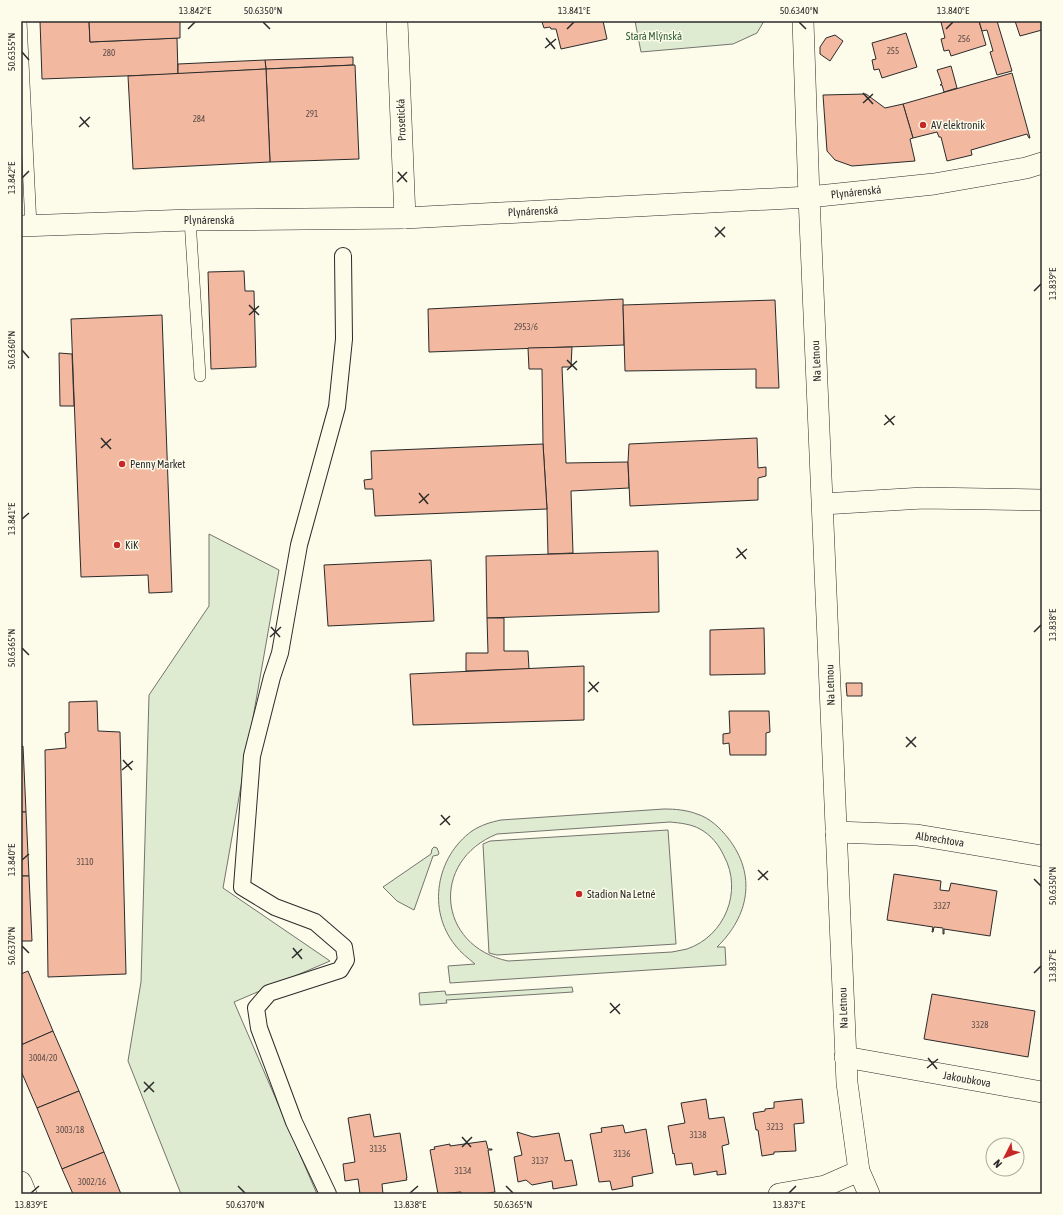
<svg xmlns="http://www.w3.org/2000/svg" width="1063" height="1215" viewBox="0 0 1063 1215" font-family="'Asap Condensed',sans-serif">
  <rect width="100%" height="100%" fill="#fdfbea"/>
  <g fill="#deebd1" stroke="#74746e" fill-rule="evenodd">
    <path d="M635 21H764L757 33 733 44 641 52Z"/>
    <path d="M209 534 279 570 223 888 330 961 234 1002 317 1194H181L128 1061 141 982 149 695 209 606Z"/>
    <path d="M664 809C675 809 687 810 697 814 710 818 720 828 728 838 757 875 749 916 717 947H725L726 965 450 983 448 966 475 964C468 958 461 953 455 945 427 910 436 857 472 831 481 825 491 822 501 820ZM670 822C680 823 691 824 700 829 711 835 719 845 724 856 743 891 725 936 687 949 682 950 677 951 672 952L508 961C437 946 430 861 497 834Z"/>
    <path d="M668 830 676 944 497 955 489 953 483 844 490 841Z"/>
    <path d="M434 847 437 848 439 853 438 855 433 856 414 910 397 901 383 887 431 854 432 849Z"/>
    <path d="M572 987 573 992 446 1000 447 1003 420 1005 419 993 445 991 446 995Z"/>
  </g>
  <g fill="#f2b8a0" stroke="#2b2b2b">
    <path d="M40 21H89L90 42 177 38 178 74 42 79Z"/>
    <path d="M89 21H180V38L90 42Z"/>
    <path d="M544 21H603L607 39 561 49 556 29H551L550 27 544 28 542 22Z"/>
    <path d="M945 21H979L986 45 951 56 949 50 944 51 941 39 945 38 941 22Z"/>
    <path d="M979 21H997L1012 71 997 75 990 52 993 51 987 30 982 31Z"/>
    <path d="M1015 21H1042V30L1020 36Z"/>
    <path d="M906 33 917 67 882 78 879 69 874 70 872 60 876 59 872 43Z"/>
    <path d="M835 35 843 41 830 61 820 54V47L826 38Z"/>
    <path d="M353 57V65L266 69 265 60Z"/>
    <path d="M265 60 266 69 178 74V64Z"/>
    <path d="M355 65 359 159 270 162 266 69Z"/>
    <path d="M951 66 957 88 944 92 942 85H940L942 84 937 70Z"/>
    <path d="M266 69 270 162 133 169 128 76Z"/>
    <path d="M1012 73 1030 138H1029L1027 134 971 150 972 155 947 161 941 137H939L937 132 913 138 903 104Z"/>
    <path d="M866 94 885 108 903 104 913 138 910 139 915 161 852 166 835 160 827 151 823 95Z"/>
    <path d="M244 271 245 291H254L256 367 211 369 208 272Z"/>
    <path d="M623 299 624 345 429 352 428 309Z"/>
    <path d="M775 300 779 388H756V369L625 371 623 305Z"/>
    <path d="M162 315 172 592 149 593 148 575 81 577 71 319Z"/>
    <path d="M572 347 571 367H562L566 463 628 462 629 488 571 491 573 553 548 554 547 509 543 444 542 369H529L528 348Z"/>
    <path d="M59 353 72 354 74 406H60Z"/>
    <path d="M757 438 758 468 766 467V476L758 478V500L630 506 628 462 629 444Z"/>
    <path d="M543 444 547 509 375 516 373 489H365L364 480 372 479 371 451Z"/>
    <path d="M658 551 659 612 487 618 486 556Z"/>
    <path d="M431 560 434 621 328 626 324 565Z"/>
    <path d="M487 618H504V651H528L529 669 466 671V653H488Z"/>
    <path d="M764 628 765 674 710 675V630Z"/>
    <path d="M584 666V720L413 725 410 674Z"/>
    <path d="M846 683H862V696H847Z"/>
    <path d="M97 701 98 731 120 732 126 974 48 977 45 750 66 748 65 733 69 732V702Z"/>
    <path d="M729 711H769L770 732 766 733V755H730L729 743 723 744V734L730 733Z"/>
    <path d="M21 746H23L26 812H21Z"/>
    <path d="M21 812H26L29 876H21Z"/>
    <path d="M894 874 941 881 940 890 949 891 951 883 997 891 990 936 944 929V934H943V928L934 927 933 932H932L933 927 887 920Z"/>
    <path d="M21 876H29L32 941H21Z"/>
    <path d="M28 971 53 1031 21 1045V974Z"/>
    <path d="M932 994 1035 1011 1028 1057 924 1039Z"/>
    <path d="M53 1031 79 1091 37 1108 21 1071V1045Z"/>
    <path d="M79 1091 104 1152 62 1169 37 1108Z"/>
    <path d="M706 1099 709 1119 724 1117 729 1144 722 1146 726 1174 717 1175V1171L694 1175 692 1163 676 1165 674 1153 673 1154 668 1126 685 1123 681 1103Z"/>
    <path d="M802 1099 804 1123 794 1124 796 1151 774 1152V1154L762 1156 758 1130H756L753 1113 765 1111V1109L774 1108V1102Z"/>
    <path d="M370 1114 374 1137 400 1133 407 1178H406L407 1180 382 1184 383 1194H360L358 1179 345 1181 343 1164 355 1162 348 1118Z"/>
    <path d="M623 1125 625 1133 646 1129 653 1173 632 1177 633 1186 612 1190 610 1181 599 1182 590 1134 602 1132 601 1128Z"/>
    <path d="M517 1132 533 1137 559 1133 565 1161 572 1160 577 1185 553 1189 552 1181 532 1185 526 1180 518 1182 514 1157 522 1155Z"/>
    <path d="M486 1141 488 1149H492V1150H488L495 1192 483 1194H461V1192L438 1194 430 1150 435 1149 434 1147 450 1144V1146Z"/>
    <path d="M104 1152 121 1194H73L62 1169Z"/>
  </g>
  <g fill="none" stroke-linecap="round" stroke-linejoin="round">
    <defs>
      <g id="service">
        <path d="M21 21 31 226"/>
        <path d="M190 220 200 376"/>
      </g>
      <path id="pedestrian" d="M328 1194 294 1122 259 1028 256 1008 269 993 340 970 346 960 344 947 315 922 275 907 242 887 252 756 272 677 280 653 299 545 337 407 344 339 343 256"/>
      <g id="minor">
        <path d="M397 21 405 218"/>
        <path d="M803 21 809 197 847 1083 859 1171 869 1194"/>
        <path d="M21 226 190 220 405 218 809 197 934 184 1026 168 1042 163"/>
        <path d="M823 504 923 498 1042 500"/>
        <path d="M836 832 917 835 1042 856"/>
        <path d="M845 1057 1042 1092"/>
        <path d="M21 1182 26 1194"/>
        <path d="M779 1194 825 1186 859 1171"/>
      </g>
    </defs>
    <use href="#service" stroke="#2b2b2b" stroke-width="12"/>
    <use href="#pedestrian" stroke="#2b2b2b" stroke-width="18"/>
    <use href="#minor" stroke="#2b2b2b" stroke-width="22"/>
    <use href="#service" stroke="#fdfbea" stroke-width="11"/>
    <use href="#pedestrian" stroke="#fdfbea" stroke-width="16"/>
    <use href="#minor" stroke="#fdfbea" stroke-width="21"/>
  </g>
  <path fill="none" stroke="#2b2b2b" stroke-width="1.5" d="M263 22 270 29M799 22 806 29M188 29 195 22M567 29 574 22M946 29 953 22M546 38 555 49M545 48 556 39M22 52 29 60M863 93 873 104M863 103 873 94M80 117 89 127M79 127 90 117M398 172 407 182M22 178 29 171M397 182 407 172M715 227 725 237M715 237 725 227M1034 291 1041 284M249 305 259 315M249 315 259 306M22 350 29 358M567 360 577 370M567 370 577 361M885 415 894 425M884 425 895 416M101 438 111 449M101 448 111 439M419 493 428 504M419 503 429 494M22 519 29 513M737 548 746 559M736 558 747 549M271 627 280 637M1034 632 1041 625M270 637 281 627M22 648 29 655M589 682 598 692M588 692 599 682M906 737 916 747M906 747 916 737M123 760 132 770M122 770 133 761M441 815 450 825M440 825 450 816M22 860 29 854M758 870 768 880M1034 879 1041 886M758 880 768 871M22 946 29 953M293 948 302 959M292 958 302 949M1034 973 1041 966M610 1003 620 1014M610 1013 620 1004M928 1058 937 1069M927 1068 938 1059M144 1082 154 1092M144 1092 154 1082M462 1137 471 1147M462 1147 472 1137M238 1186 245 1193M506 1186 513 1193M31 1193 39 1186M410 1193 418 1186M789 1193 796 1186"/>
  <g fill="#c62828" stroke="#fdfbea" stroke-width="1.5">
    <circle cx="923" cy="125" r="4"/>
    <circle cx="122" cy="464" r="4"/>
    <circle cx="117" cy="545" r="4"/>
    <circle cx="579" cy="894" r="4"/>
  </g>
  <g text-anchor="middle" dominant-baseline="central" stroke-width="3" stroke-linejoin="round" paint-order="stroke">
    <g font-size="9" fill="#5d4e48">
      <text x="964" y="39">256</text>
      <text x="893" y="51">255</text>
      <text x="109" y="53">280</text>
      <text x="312" y="114">291</text>
      <text x="199" y="119">284</text>
      <text x="526" y="327">2953/6</text>
      <text x="85" y="862">3110</text>
      <text x="942" y="906">3327</text>
      <text x="980" y="1025">3328</text>
      <text x="43" y="1058">3004/20</text>
      <text x="775" y="1127">3213</text>
      <text x="70" y="1130">3003/18</text>
      <text x="698" y="1135">3138</text>
      <text x="378" y="1149">3135</text>
      <text x="622" y="1154">3136</text>
      <text x="540" y="1161">3137</text>
      <text x="463" y="1171">3134</text>
      <text x="92" y="1182">3002/16</text>
    </g>
    <g font-size="11" fill="#34623c" stroke="#fdfbea">
      <text x="654" y="36">Stará Mlýnská</text>
    </g>
    <g font-size="11" fill="#2b2b2b" stroke="#fdfbea">
      <text transform="translate(401 120) rotate(-92)">Prosetická</text>
      <text transform="translate(856 192) rotate(-6)">Plynárenská</text>
      <text transform="translate(533 211) rotate(-3)">Plynárenská</text>
      <text x="209" y="220">Plynárenská</text>
      <text transform="translate(816 361) rotate(-93)">Na Letnou</text>
      <text transform="translate(830 685) rotate(-92)">Na Letnou</text>
      <text transform="translate(940 839) rotate(9)">Albrechtova</text>
      <text transform="translate(843 1008) rotate(-92)">Na Letnou</text>
      <text transform="translate(967 1079) rotate(10)">Jakoubkova</text>
    </g>
    <g font-size="11" fill="#2b2b2b" stroke="#fdfbea" text-anchor="start">
      <text x="931" y="125">AV elektronik</text>
      <text x="130" y="464">Penny Market</text>
      <text x="125" y="545">KiK</text>
      <text x="587" y="894">Stadion Na Letné</text>
    </g>
  </g>
  <rect width="1063" height="1215" fill="none" stroke="#fdfbea" stroke-width="44"/>
  <g transform="translate(1005 1157) rotate(228)"><circle r="19" fill="#fdfbea" stroke="#a9a89e"/>
  <path d="M0-3L7 15L0 10L-7 15Z" fill="#c62828"/>
  <text y="-6" font-size="11" font-weight="bold" text-anchor="middle" fill="#2b2b2b">N</text>
  </g>
  <rect x="22" y="22" width="1019" height="1171" fill="none" stroke="#2b2b2b" stroke-width="1.5"/>
  <g font-size="10" text-anchor="middle" fill="#2b2b2b">
    <text x="195" y="14">13.842°E</text>
    <text x="263" y="14">50.6350°N</text>
    <text x="574" y="14">13.841°E</text>
    <text x="799" y="14">50.6340°N</text>
    <text x="953" y="14">13.840°E</text>
    <text transform="translate(11 52) rotate(-90)" y="4">50.6355°N</text>
    <text transform="translate(11 178) rotate(-90)" y="4">13.842°E</text>
    <text transform="translate(1052 284) rotate(-90)" y="4">13.839°E</text>
    <text transform="translate(11 350) rotate(-90)" y="4">50.6360°N</text>
    <text transform="translate(11 519) rotate(-90)" y="4">13.841°E</text>
    <text transform="translate(1052 625) rotate(-90)" y="4">13.838°E</text>
    <text transform="translate(11 648) rotate(-90)" y="4">50.6365°N</text>
    <text transform="translate(11 860) rotate(-90)" y="4">13.840°E</text>
    <text transform="translate(1052 886) rotate(-90)" y="4">50.6350°N</text>
    <text transform="translate(11 946) rotate(-90)" y="4">50.6370°N</text>
    <text transform="translate(1052 966) rotate(-90)" y="4">13.837°E</text>
    <text x="31" y="1208">13.839°E</text>
    <text x="245" y="1208">50.6370°N</text>
    <text x="410" y="1208">13.838°E</text>
    <text x="513" y="1208">50.6365°N</text>
    <text x="789" y="1208">13.837°E</text>
  </g>
</svg>
